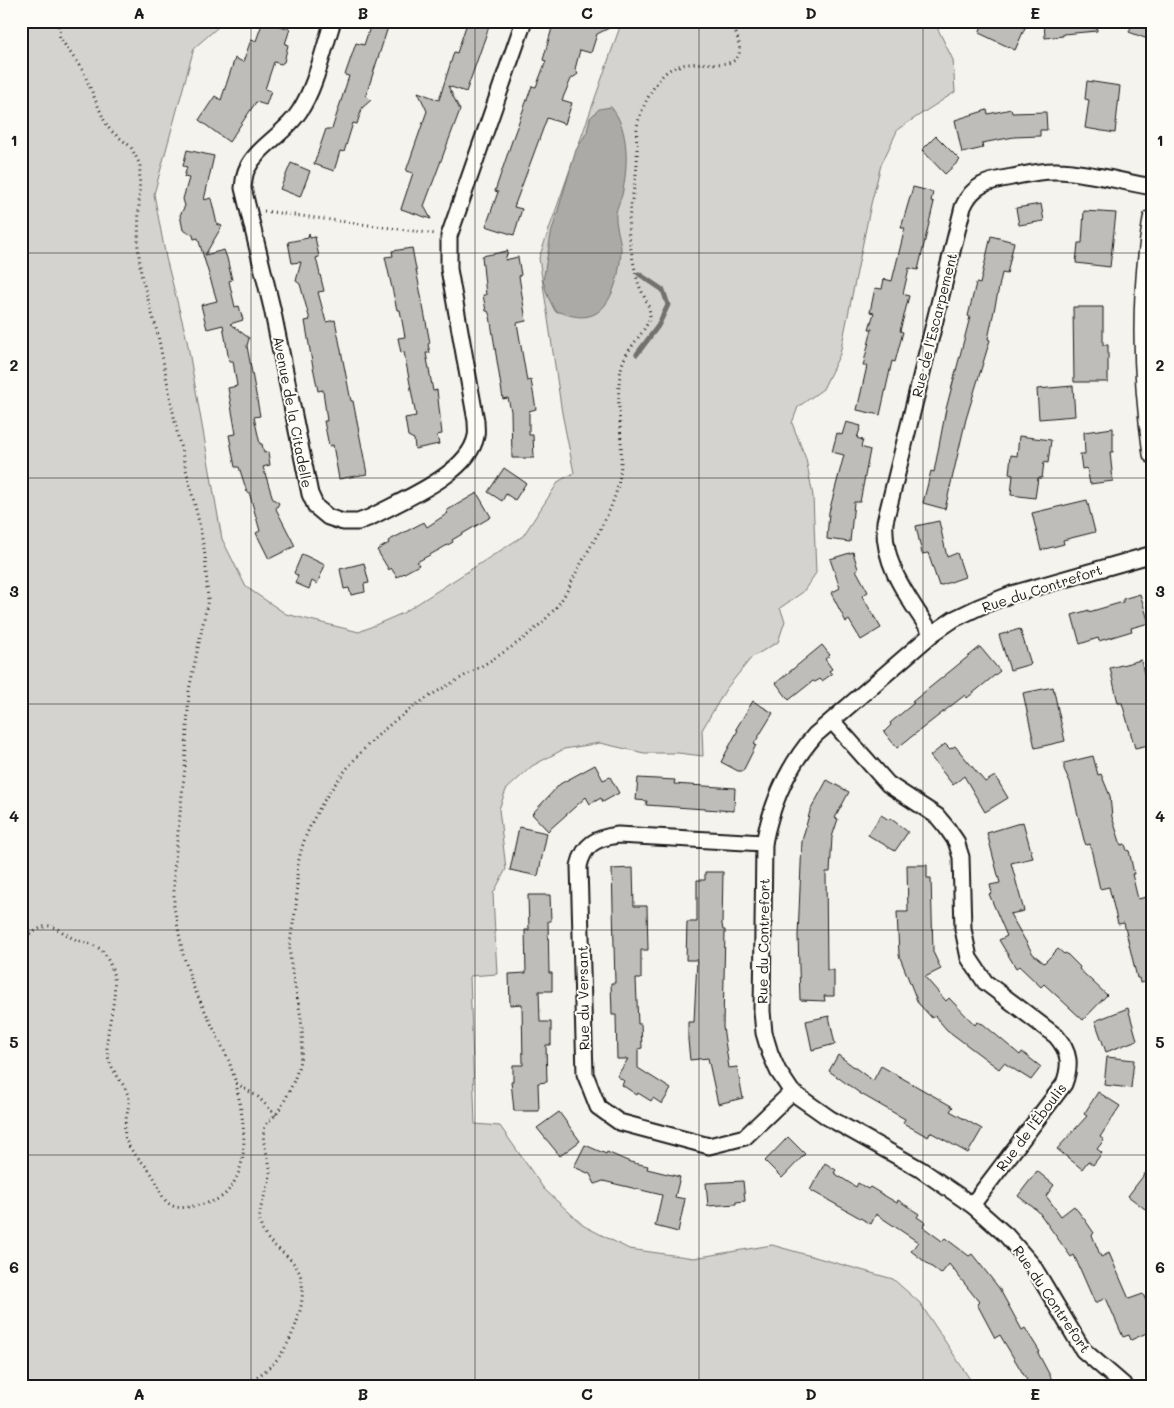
<svg xmlns="http://www.w3.org/2000/svg" width="1174" height="1408" viewBox="0 0 1174 1408" font-family="Mali,sans-serif">
  <rect width="100%" height="100%" fill="#f4f3ee"/>
  <filter id="ink" filterUnits="userSpaceOnUse"><feTurbulence type="fractalNoise" baseFrequency=".02" numOctaves="2"/><feDisplacementMap in="SourceGraphic" scale="10" xChannelSelector="R" yChannelSelector="G"/><feConvolveMatrix kernelMatrix="1 2 1 2 8 2 1 2 1" color-interpolation-filters="sRGB"/></filter>
  <g filter="url(#ink)">
    <path fill="#d4d3cf" stroke="#787876" d="M21 21H225L194 48 154 194 166 258 187 340 222 539 246 587 286 614 359 632 403 613 523 536 559 481 574 473 562 413 539 258 622 21H934L953 60 955 92 898 129 881 165 871 204 840 354 823 389 798 407 792 423 806 459 813 496 816 573 803 592 780 608 785 621 778 642 752 657 726 689 702 730 703 756 678 753H644L600 743 564 749 532 766 506 790 499 809 506 869 493 894 497 974 470 976 475 1124 500 1126 544 1189 584 1226 629 1249 694 1258 772 1245 893 1279 920 1303 975 1387H21Z"/>
    <path fill="#abaaa6" stroke="#72716f" d="M611 107C630 129 628 168 622 195 620 201 617 207 616 213 615 225 620 236 621 248 621 269 613 311 589 316 578 319 566 314 555 311L548 297 543 281 551 234 576 150 587 132 590 118 599 109Z"/>
    <g fill="none" stroke-linecap="round" stroke-linejoin="round">
      <path stroke="#72716f" stroke-width="5" d="M637 354 658 326 668 305 663 290 639 274"/>
    </g>
    <g fill="#bebdba" stroke="#1c1c1c">
      <path d="M263 21 290 29 285 44 288 45 284 62 281 64 274 62 265 89 271 91 266 105 256 102 229 142 199 120 215 96 221 100 235 58 243 62 251 40 256 41Z"/>
      <path d="M372 21H390L366 95 371 100 362 108 357 124 353 123 344 152 340 151 334 171 314 164 326 129H332L349 76 345 75 356 43 364 45Z"/>
      <path d="M474 21H491L466 92 448 86 460 110 424 206 431 219 401 209 413 173 406 171 427 111 418 92 439 100 454 52 457 53 467 23 473 25Z"/>
      <path d="M554 21H590L609 28 597 34 591 53 580 50 575 69 578 74 571 79 562 100 572 103 565 124 547 118 514 207 522 209 514 235 486 226 498 192 495 191 514 135 532 86 536 87 546 61 543 60Z"/>
      <path d="M984 21H1028L1015 50 979 33Z"/>
      <path d="M1044 21H1096L1097 31 1063 34V36L1045 38Z"/>
      <path d="M1133 21H1153V41L1129 32Z"/>
      <path d="M1087 81 1120 86 1115 133 1085 128 1089 100 1085 99Z"/>
      <path d="M1011 109 1012 113 1046 112 1047 130H1040V136L1014 137 982 143 983 148 962 153 955 120 987 110 988 114Z"/>
      <path d="M936 136 960 160 945 174 922 150Z"/>
      <path d="M187 150 214 156 204 200 211 198 217 224 222 226 205 255 224 250 227 258 232 280 229 281 235 307 239 306 243 320 230 324 249 338 247 346 260 416 254 417 260 444H262L264 453 268 452 270 465 263 467 273 499 279 503 276 509 295 546 269 559 256 533 260 531 249 492H247L239 467H235L229 435 236 434 228 388 237 386 233 361H229L223 325 207 329 201 305 217 301 198 238 194 239 193 235 183 230 180 215 185 206 183 199 189 178 184 177 187 167 183 166Z"/>
      <path d="M291 163 310 171 300 197 280 189Z"/>
      <path d="M913 187 933 192 931 201 934 202 918 270 909 268 903 294 909 296 900 331 903 332 895 362 892 361 880 415 857 410 867 366H863L872 329H869L874 313 870 312 875 288 882 289 884 279 892 281 905 228H901Z"/>
      <path d="M1041 204 1044 221 1019 225 1016 208Z"/>
      <path d="M1084 211 1116 213 1110 267 1076 263 1078 243H1082Z"/>
      <path d="M309 233 310 238 315 237 319 257 316 258 324 291 318 292 326 322 335 320 351 401H353L367 474 339 479 333 445 329 446 324 421H327L323 390 318 391 312 362 305 321 310 320 300 284 296 281 301 262 292 263 288 242 308 238Z"/>
      <path d="M991 236 1014 242 1007 274 1002 273 988 339 990 340 966 419 945 509 923 503 931 471 934 472 946 409 970 317 968 316 976 283 980 284Z"/>
      <path d="M412 248 430 343 428 344 430 353H426L433 391 437 390 442 434 437 435 439 444 415 449 414 439 408 436 405 418 416 416 404 352 401 353 398 338 405 337 400 310H397L385 257 393 256 392 251Z"/>
      <path d="M508 251 505 260 518 257 521 275 519 276 526 321 517 323 527 381 531 380 536 409 529 411V435H533L534 458H512L511 411 508 398 503 399 490 316 488 311H486L483 295H486L482 256Z"/>
      <path d="M1073 307H1103V345H1108V382H1074Z"/>
      <path d="M1073 386 1075 416 1039 419 1037 389Z"/>
      <path d="M846 422 861 426 857 438 863 440 861 447 870 450 860 502H854L850 542 827 539 829 512 844 455 832 452 837 433 842 435Z"/>
      <path d="M1113 428V452H1110L1113 481 1090 484 1087 468 1082 469 1080 454H1085L1084 432Z"/>
      <path d="M1019 436 1051 440 1048 463 1044 462 1042 478H1038L1035 498 1011 495 1013 475 1009 474 1011 455 1017 456Z"/>
      <path d="M504 468 526 483 515 500 506 494 502 501 488 492Z"/>
      <path d="M477 493 491 517 452 540 453 542 417 562 419 565 397 577 391 568 389 570 377 550 389 543 388 541 424 522 427 527 448 513 446 511Z"/>
      <path d="M1087 500 1095 532 1063 540 1064 544 1041 550 1032 513Z"/>
      <path d="M939 521 947 557 957 553 965 577 939 586 928 553 922 554 916 526Z"/>
      <path d="M853 552 858 569 856 570 868 592 862 596 881 628 861 640 849 620 846 622 831 593 840 588 830 559Z"/>
      <path d="M302 554 325 565 317 584 312 581 309 589 295 583 298 576 294 573Z"/>
      <path d="M364 563 369 583 364 584 365 592 351 595 349 588 344 589 340 569Z"/>
      <path d="M1140 594 1149 623 1131 628 1132 631 1099 641 1098 638 1080 644 1072 615 1089 610V612L1123 602V599Z"/>
      <path d="M1020 629 1031 664 1010 670 999 635Z"/>
      <path d="M822 645 830 655 825 659 832 669 829 671 832 674 822 681 820 679 815 682 813 681 789 700 776 683Z"/>
      <path d="M980 647 1000 671 967 698 965 695 897 748 884 732 891 725 890 723 914 703 912 702Z"/>
      <path d="M1141 660 1151 705H1153V744L1135 748 1122 703H1118L1110 668Z"/>
      <path d="M1053 687 1065 741 1035 748 1023 693Z"/>
      <path d="M753 701 773 713 754 744 756 745 743 771H738L721 762 738 730 736 729Z"/>
      <path d="M945 744 950 749 955 746 985 782 995 776 1008 798 985 812 964 776 953 785 930 756Z"/>
      <path d="M1093 756 1098 775 1101 774 1110 796 1112 817 1121 845 1125 844 1127 851 1129 850 1134 874H1132L1138 899 1150 896 1153 908V980L1140 983 1139 978H1137L1124 923 1118 924 1109 887 1100 889 1090 844 1086 845 1084 840 1070 782 1064 769V763Z"/>
      <path d="M595 765 603 780 610 777 619 793 603 802 601 798 590 804 586 797 548 831 532 814 560 784Z"/>
      <path d="M638 778 675 780 674 784 735 788 734 811 646 805 647 801 636 800Z"/>
      <path d="M827 780 849 792 835 818 838 819 832 837 830 872H826L827 970H834V996H824L825 1001 800 1000 798 936 802 841 810 811Z"/>
      <path d="M881 815 889 820 890 818 908 832 895 851 868 835Z"/>
      <path d="M1023 822 1033 858 1011 863 1024 911 1010 914 1033 954 1044 963 1058 949 1064 954 1066 953 1080 967 1079 969 1107 995 1083 1020 1044 984 1041 987 1019 966 1016 968 999 940 1007 936 989 894 992 893 990 885 1000 883 987 833Z"/>
      <path d="M519 827 547 833 538 876 510 870Z"/>
      <path d="M907 865H927V878H931L933 952 941 969 925 977 946 1001 949 998 975 1025 977 1022 983 1024 1020 1055 1022 1052 1041 1067 1031 1080 1004 1063 999 1069 947 1030 935 1016 932 1018 918 1003 899 955 897 912H908Z"/>
      <path d="M633 868 634 906H647L648 950H641V979H636L638 1024H641L642 1048 638 1049V1068L671 1089 662 1104 653 1098 651 1101 638 1093 637 1095 622 1085 624 1081 617 1076 628 1059H617L616 1015H612L611 983H615L612 869Z"/>
      <path d="M705 872H723L722 924 723 930H725L723 1027 729 1068 737 1067 743 1098 718 1104 708 1058 690 1060 688 1040V1022H694L697 960H686L687 922H697V880H705Z"/>
      <path d="M528 895H550L551 921H548L549 973H552V991H539L540 1022H551V1045H546L547 1082 538 1083 539 1111H514L511 1081H513V1065H523L522 1004 510 1005 509 974 526 973 525 930H529Z"/>
      <path d="M1128 1008 1137 1040 1106 1052 1095 1021Z"/>
      <path d="M829 1016 835 1044 812 1050 806 1021Z"/>
      <path d="M838 1055 873 1081 881 1066 953 1107 950 1111 982 1129 968 1153 930 1132 928 1137 903 1123 905 1119 896 1114 861 1094 829 1071Z"/>
      <path d="M1107 1057 1134 1060 1131 1088 1104 1085Z"/>
      <path d="M1098 1092 1120 1106 1100 1137 1104 1140 1097 1149 1102 1153 1093 1165 1088 1161 1082 1169 1057 1149 1087 1116 1084 1114Z"/>
      <path d="M559 1112 580 1141 560 1156 537 1128Z"/>
      <path d="M788 1137 805 1154 782 1178 765 1161Z"/>
      <path d="M585 1145 606 1154 607 1152 630 1162 648 1166 647 1169 680 1177 675 1197 685 1199 678 1232 655 1226 662 1195 603 1181 595 1184 590 1174 574 1167Z"/>
      <path d="M825 1163 836 1170 834 1173 856 1187 858 1183 868 1189 870 1187 897 1203 898 1200 919 1214 917 1217 926 1223 923 1227 942 1241 945 1238 969 1256 972 1254 999 1288 1022 1330 1025 1328 1040 1352 1038 1353 1056 1387H1031L1000 1335 995 1338 977 1304 979 1302 949 1264 941 1274 911 1251 918 1242 876 1214 871 1224 810 1190Z"/>
      <path d="M1153 1163V1215L1128 1196Z"/>
      <path d="M1037 1171 1054 1185 1046 1196 1061 1216 1074 1206 1085 1220 1094 1233 1092 1235 1101 1257 1109 1253 1129 1299 1143 1294 1153 1316V1330L1131 1340 1129 1335 1123 1337 1106 1298 1095 1303 1074 1255 1071 1257 1038 1211 1018 1196Z"/>
      <path d="M743 1181 745 1201 736 1202V1204L708 1206 706 1183Z"/>
    </g>
    <g fill="none" stroke-linecap="round" stroke-linejoin="round">
      <defs>
        <g id="minor">
          <path d="M333 21C323 50 316 87 299 112 285 134 258 146 247 169 244 174 244 182 243 188L272 308 310 494 316 507 328 517 343 522H358L371 517C402 500 469 474 476 436 477 432 476 426 476 421L449 269V236L524 21"/>
          <path d="M932 634C909 598 882 566 885 522L963 207C973 184 988 181 1012 177 1027 174 1042 170 1058 171 1089 172 1122 182 1153 187"/>
          <path d="M832 721 888 784 937 816 947 828 956 841 961 857 963 929 969 958 985 982 1056 1036C1070 1052 1071 1065 1064 1084L972 1205"/>
          <path d="M764 843 618 835C596 838 584 844 579 866L585 1074 598 1107 619 1122 709 1146 745 1137 792 1092"/>
          <path d="M1126 1387 1083 1350 1033 1266 1006 1235 972 1205 920 1169 829 1118 792 1092 778 1071 770 1053 764 1033 762 1011 764 843C772 802 787 767 815 735L932 634 954 619 979 607 1012 594 1153 554"/>
        </g>
        <path id="tertiary" d="M1153 219C1140 297 1142 376 1153 454"/>
      </defs>
      <use href="#minor" stroke="#1c1c1c" stroke-width="19"/>
      <use href="#tertiary" stroke="#1c1c1c" stroke-width="22"/>
      <g stroke="#1c1c1c" stroke-width="3" stroke-dasharray="1 4" stroke-linecap="butt">
        <path d="M58 21 60 38 83 71 104 120 110 130 131 147 140 165 138 246 141 274 158 335 178 437 199 522 205 555 208 600 189 690 185 767 174 870V907L183 954 193 986 229 1061 236 1083 258 1097 276 1115"/>
        <path d="M264 211 436 234"/>
        <path d="M21 938C30 936 40 926 49 926 57 927 65 934 72 938 81 943 92 943 100 949 103 951 106 955 107 958 124 988 107 1017 107 1047 107 1071 125 1080 129 1099 130 1108 123 1123 125 1136 128 1152 145 1162 153 1176 158 1183 160 1196 167 1202 173 1208 181 1208 188 1207 200 1205 219 1202 227 1192 253 1162 243 1119 236 1083"/>
        <path d="M240 1387C254 1379 269 1370 279 1357 295 1336 313 1288 295 1265 284 1250 262 1242 260 1221 258 1204 270 1189 270 1173 271 1157 258 1140 266 1125 269 1120 274 1117 277 1113 287 1098 297 1077 300 1060 308 1023 293 991 290 955 289 938 294 922 296 906 298 892 296 878 298 865 301 844 311 822 322 804 348 761 383 726 425 699 468 672 519 650 553 611 564 599 571 583 578 569 596 536 620 502 621 463 623 430 614 397 622 365 627 347 649 329 650 315 650 305 642 294 639 285 636 277 635 269 633 261 631 247 627 234 629 220 631 201 636 182 637 163 638 149 635 135 638 122 643 105 657 75 673 68 705 53 761 86 731 21"/>
      </g>
      <use href="#minor" stroke="#fdfcf7" stroke-width="15"/>
      <use href="#tertiary" stroke="#fdfcf7" stroke-width="19"/>
    </g>
  </g>
  <path fill="none" stroke="#1c1c1c" stroke-width="1" stroke-opacity="0.55" d="M251 21V1387M475 21V1387M699 21V1387M923 21V1387M21 253H1153M21 478H1153M21 704H1153M21 930H1153M21 1155H1153"/>
  <g text-anchor="middle" dominant-baseline="central" stroke-width="4" stroke-linejoin="round" paint-order="stroke">
    <g font-size="14" fill="#1c1c1c" stroke="#fdfcf7">
      <text transform="translate(934 325) rotate(-76)">Rue de l'Escarpement</text>
      <text transform="translate(293 412) rotate(79)">Avenue de la Citadelle</text>
      <text transform="translate(1042 588) rotate(-18)">Rue du Contrefort</text>
      <text transform="translate(763 941) rotate(-89)">Rue du Contrefort</text>
      <text transform="translate(583 998) rotate(-91)">Rue du Versant</text>
      <text transform="translate(1031 1127) rotate(-53)">Rue de l'Éboulis</text>
      <text transform="translate(1052 1299) rotate(56)">Rue du Contrefort</text>
    </g>
  </g>
  <rect width="1174" height="1408" fill="none" stroke="#fdfcf7" stroke-width="55"/>
  <rect x="28" y="28" width="1118" height="1352" fill="none" stroke="#1c1c1c" stroke-width="2"/>
  <g font-size="16" text-anchor="middle" font-weight="bold" fill="#1c1c1c">
    <text x="139" y="19">A</text>
    <text x="363" y="19">B</text>
    <text x="587" y="19">C</text>
    <text x="811" y="19">D</text>
    <text x="1035" y="19">E</text>
    <text x="14" y="146">1</text>
    <text x="1160" y="146">1</text>
    <text x="14" y="371">2</text>
    <text x="1160" y="371">2</text>
    <text x="14" y="597">3</text>
    <text x="1160" y="597">3</text>
    <text x="14" y="822">4</text>
    <text x="1160" y="822">4</text>
    <text x="14" y="1048">5</text>
    <text x="1160" y="1048">5</text>
    <text x="14" y="1273">6</text>
    <text x="1160" y="1273">6</text>
    <text x="139" y="1400">A</text>
    <text x="363" y="1400">B</text>
    <text x="587" y="1400">C</text>
    <text x="811" y="1400">D</text>
    <text x="1035" y="1400">E</text>
  </g>
</svg>
